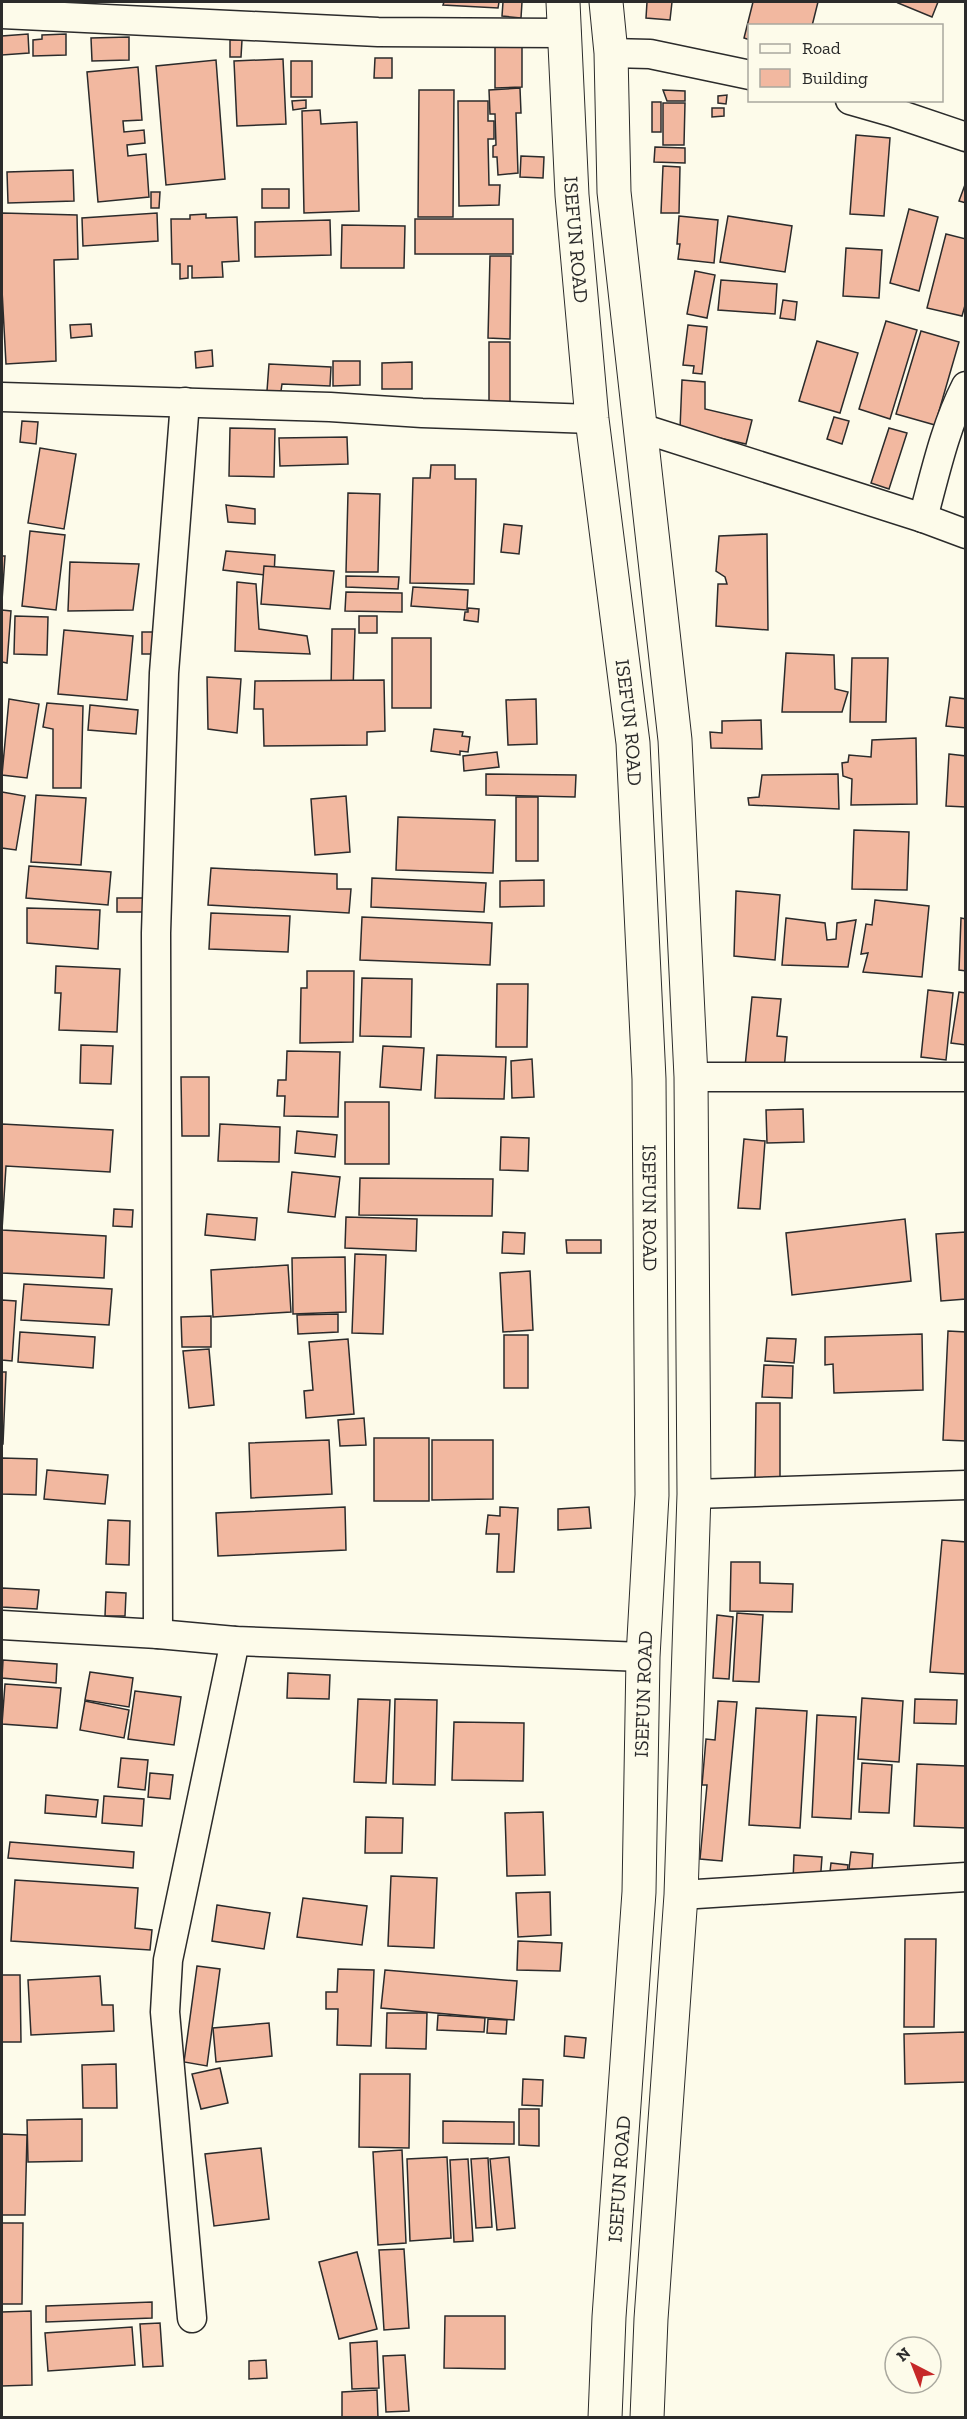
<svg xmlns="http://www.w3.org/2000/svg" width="967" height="2419" viewBox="0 0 967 2419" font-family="'Zilla Slab',serif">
  <rect width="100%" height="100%" fill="#fdfbea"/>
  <g fill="#f2b8a0" stroke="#2b2b2b" stroke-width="1.5">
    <path d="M444 2H499L498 8 443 5Z"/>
    <path d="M503 2H522L521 18 502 16Z"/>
    <path d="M647 2H672L670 20 646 18Z"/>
    <path d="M753 2H818L812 26H750V40L744 38Z"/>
    <path d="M899 2H938L932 17 898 3Z"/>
    <path d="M28 34 29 53 2 55V36Z"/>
    <path d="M66 34V55L33 56V40L42 39V35Z"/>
    <path d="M129 37V60L92 61 91 38Z"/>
    <path d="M230 40H242L241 57H230Z"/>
    <path d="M495 44H522V87L495 88Z"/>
    <path d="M375 58H392V78H374Z"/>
    <path d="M283 59 286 124 237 126 234 61Z"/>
    <path d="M216 60 225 179 166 185 156 66Z"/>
    <rect x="291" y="61" width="21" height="36"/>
    <path d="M138 67 142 120 123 121 124 132 144 130 145 143 127 145 128 156 146 154 149 197 98 202 87 72Z"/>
    <path d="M520 88 521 113H516L518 173 498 175 497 157H493V146L496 145 495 114H490L489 90Z"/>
    <path d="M419 90H454L453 217H418Z"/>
    <path d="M663 90 685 91V101H667Z"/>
    <path d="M727 95 726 104 718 103V96Z"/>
    <path d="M306 100V108L293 110 292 101Z"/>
    <path d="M458 101H488V121H494V139H488L489 185H500L499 205 459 206Z"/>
    <rect x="652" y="102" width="9" height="30"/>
    <path d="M663 103H685L684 145H663Z"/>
    <path d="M712 108H724V116L712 117Z"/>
    <path d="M320 110 321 124 357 122 359 211 304 213 302 111Z"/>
    <path d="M856 135 890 138 884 216 850 214Z"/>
    <path d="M655 147 685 148V163L654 162Z"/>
    <path d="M521 156 544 157 543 178 520 177Z"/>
    <path d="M663 166 680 167 679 213H661Z"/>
    <path d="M73 170 74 201 8 203 7 172Z"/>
    <path d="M966 182V203L959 201Z"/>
    <rect x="262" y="189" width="27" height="19"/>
    <path d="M151 192H160L159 208H151Z"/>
    <path d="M909 209 938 217 919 291 890 283Z"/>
    <path d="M2 213 77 215 78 259 54 260 56 361 6 364 2 290Z"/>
    <path d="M157 213 158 241 83 246 82 218Z"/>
    <path d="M206 214V218L237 217 239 261 222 262 223 277 192 278V266H188V278L180 279V264H172L171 219H190V215Z"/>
    <path d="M679 216 718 220 714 263 678 259 680 244H677Z"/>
    <path d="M728 216 792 226 785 272 720 262Z"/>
    <rect x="415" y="219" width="98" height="35"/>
    <path d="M330 220 331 255 255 257V222Z"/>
    <path d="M342 225 405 226 404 268H341Z"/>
    <path d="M946 234 966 239V302L962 316 927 308Z"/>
    <path d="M846 248 882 250 879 298 843 296Z"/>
    <path d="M490 256H511L510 339 488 338Z"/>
    <path d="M695 271 715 275 707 318 687 314Z"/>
    <path d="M721 280 777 284 775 314 718 310Z"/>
    <path d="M783 300 797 302 795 320 780 318Z"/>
    <path d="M886 321 917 330 890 419 859 409Z"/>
    <path d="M91 324 92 336 71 338 70 325Z"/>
    <path d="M688 325 707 327 702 374 693 373 694 366 683 365Z"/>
    <path d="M921 331 959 342 935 425 896 414Z"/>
    <path d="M817 341 858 353 840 413 799 401Z"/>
    <rect x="489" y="342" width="21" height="71"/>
    <path d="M212 350 213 366 196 368 195 352Z"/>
    <path d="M333 361H360V385L333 386Z"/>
    <path d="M412 362V389H382V363Z"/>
    <path d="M269 364 331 367 330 386 282 384 281 391H267Z"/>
    <path d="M682 380 705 382V409L752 420 746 444 680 429Z"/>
    <path d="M834 417 849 421 842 444 827 439Z"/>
    <path d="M22 421 38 422 36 444 20 442Z"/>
    <path d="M230 428 275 429 274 477 229 476Z"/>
    <path d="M889 428 907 433 889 489 871 483Z"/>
    <path d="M347 437 348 464 280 466 279 438Z"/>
    <path d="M40 448 76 454 64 529 28 523Z"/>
    <path d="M431 465H455V479H476L474 584 410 583 413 478H430Z"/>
    <path d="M348 493 380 494 378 572H346Z"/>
    <path d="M226 505 255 509V524L228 522Z"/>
    <path d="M504 524 522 526 519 554 501 552Z"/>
    <path d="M30 531 65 535 56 610 22 606Z"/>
    <path d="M767 534 768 630 716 626 718 584H727L725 577 716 571 719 536Z"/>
    <path d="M226 551 275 555 274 576 223 570Z"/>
    <path d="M2 556H5L2 601Z"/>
    <path d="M70 562 139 564 133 610 68 611Z"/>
    <path d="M264 566 334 571 330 609 261 604Z"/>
    <path d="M346 576 399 577 398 589 346 587Z"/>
    <path d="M237 582 256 584 259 629 307 636 310 654 235 651Z"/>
    <path d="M413 587 468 590 467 610 411 606Z"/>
    <path d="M346 592 402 593V612L345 611Z"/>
    <path d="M468 608 479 609 478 622 464 620 465 612H468Z"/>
    <path d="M2 610 11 611 7 663 2 662Z"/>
    <path d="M15 616 48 617 47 655 14 654Z"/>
    <rect x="359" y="616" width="18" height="17"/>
    <path d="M332 629H355L353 690H331Z"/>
    <path d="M64 630 133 636 127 700 58 694Z"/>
    <rect x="142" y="632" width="13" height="22"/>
    <rect x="392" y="638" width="39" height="70"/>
    <path d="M786 653 834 655 835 689 848 692 842 712H782Z"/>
    <path d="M852 658H888L886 722H850Z"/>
    <path d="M207 677 241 679 237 733 208 729Z"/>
    <path d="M384 680 385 731 367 732V745L264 746 263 709H254L255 681Z"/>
    <path d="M950 697 966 699V728L946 726Z"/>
    <path d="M9 699 39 704 27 778 2 775Z"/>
    <path d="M536 699 537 744 508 745 506 700Z"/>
    <path d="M47 703 83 706 81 788H53V729L43 727Z"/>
    <path d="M90 705 138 710 136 734 88 730Z"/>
    <path d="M761 720 762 749 711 748 710 732 722 733V721Z"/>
    <path d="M434 729 463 732 462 736 470 737 468 752 460 751V755L431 751Z"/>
    <path d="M916 738 917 804 851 805 852 779 843 776 842 763 848 762 849 755 871 757 872 740Z"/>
    <path d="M497 752 499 767 464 771 463 756Z"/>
    <path d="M949 754 966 756V807L946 806Z"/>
    <path d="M486 774 576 775 575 797 486 795Z"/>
    <path d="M838 774 839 809 749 805 748 798 759 797 762 775Z"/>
    <path d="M2 792 25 796 16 850 2 848Z"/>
    <path d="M36 795 86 798 81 865 31 862Z"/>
    <path d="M346 796 350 852 315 855 311 799Z"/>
    <rect x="516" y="797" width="22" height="64"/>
    <path d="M398 817 495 820 493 873 396 870Z"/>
    <path d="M854 830 909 832 907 890 852 889Z"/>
    <path d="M29 866 111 872 108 905 26 898Z"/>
    <path d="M211 868 337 874V889H351L349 913 208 905Z"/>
    <path d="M372 878 486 883 484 912 371 907Z"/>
    <path d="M544 880V906L500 907V881Z"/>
    <path d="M736 891 780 895 775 960 734 956Z"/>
    <rect x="117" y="898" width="27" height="14"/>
    <path d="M875 900 929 906 922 977 863 972 868 953 861 954 866 924 872 925Z"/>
    <path d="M27 908 100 910 98 949 27 943Z"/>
    <path d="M211 913 290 916 288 952 209 949Z"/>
    <path d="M362 917 492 923 490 965 360 960Z"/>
    <path d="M786 918 825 923 827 940 836 939 837 923 856 920 848 967 782 965Z"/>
    <path d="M961 918 966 919V971L959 970Z"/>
    <path d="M56 966 120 969 117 1032 59 1030 61 993H55Z"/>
    <path d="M307 971H354L353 1042 300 1043 301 988H307Z"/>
    <path d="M362 978 412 979 411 1037 360 1036Z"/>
    <path d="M497 984H528L527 1047H496Z"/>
    <path d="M928 990 953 993 946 1060 921 1057Z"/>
    <path d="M959 992 966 993V1045L951 1043Z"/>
    <path d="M752 997 781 999 777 1036 787 1037 784 1070 745 1067Z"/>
    <path d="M81 1045 113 1046 111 1084 80 1083Z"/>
    <path d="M383 1046 424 1048 421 1090 380 1087Z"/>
    <path d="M287 1051 340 1052 338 1117 284 1116 285 1096H277L278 1080H286Z"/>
    <path d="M437 1055 506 1057 504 1099 435 1098Z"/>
    <path d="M532 1059 534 1097 512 1098 511 1061Z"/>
    <path d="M181 1077H209V1136H182Z"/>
    <rect x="345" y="1102" width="44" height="62"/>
    <path d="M803 1109 804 1142 767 1143 766 1110Z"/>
    <path d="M2 1124 113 1130 110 1172 6 1166 2 1230 106 1236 104 1278 2 1273Z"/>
    <path d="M220 1124 280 1127 279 1162 218 1161Z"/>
    <path d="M297 1131 337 1135 335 1157 295 1153Z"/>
    <path d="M501 1137 529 1138 528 1171 500 1170Z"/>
    <path d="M744 1139 765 1141 760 1209 738 1208Z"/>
    <path d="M292 1172 340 1177 335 1217 288 1212Z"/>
    <path d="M360 1178 493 1179 492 1216 359 1215Z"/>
    <path d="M114 1209 133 1210 132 1227 113 1226Z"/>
    <path d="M207 1214 257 1218 255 1240 205 1235Z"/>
    <path d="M346 1217 417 1219 416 1251 345 1248Z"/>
    <path d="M905 1219 911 1281 792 1295 786 1233Z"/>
    <path d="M503 1232 525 1233 524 1254 502 1253Z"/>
    <path d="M966 1232V1299L941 1301 936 1234Z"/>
    <path d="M566 1240H601V1253H567Z"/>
    <path d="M355 1254 386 1255 383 1334 352 1333Z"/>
    <path d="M345 1257 346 1312 293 1314 292 1258Z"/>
    <path d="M288 1265 291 1312 213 1317 211 1270Z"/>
    <path d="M530 1271 533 1330 503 1332 500 1273Z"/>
    <path d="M24 1284 112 1289 109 1325 21 1320Z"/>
    <path d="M2 1300 16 1301 12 1361 2 1360Z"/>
    <path d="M338 1314V1332L298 1334 297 1315Z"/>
    <path d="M211 1316V1347H182L181 1317Z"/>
    <path d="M948 1331 966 1332V1441L943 1440Z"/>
    <path d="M20 1332 95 1337 93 1368 18 1362Z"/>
    <path d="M922 1334 923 1390 834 1393 833 1364 825 1365V1337Z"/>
    <rect x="504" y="1335" width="24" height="53"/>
    <path d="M767 1338 796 1339 794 1363 765 1361Z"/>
    <path d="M348 1339 354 1414 306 1418 304 1391 313 1390 309 1342Z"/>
    <path d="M209 1349 214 1405 189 1408 183 1351Z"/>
    <path d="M764 1365 793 1366 792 1398 762 1397Z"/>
    <path d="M2 1372H6L3 1444H2Z"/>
    <path d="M756 1403H780V1478H755Z"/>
    <path d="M364 1418 366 1445 340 1446 338 1420Z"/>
    <rect x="374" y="1438" width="55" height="63"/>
    <path d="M329 1440 332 1494 251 1498 249 1443Z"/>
    <path d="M432 1440H493V1499L432 1500Z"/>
    <path d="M2 1458 37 1459 36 1495 2 1494Z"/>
    <path d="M47 1470 108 1475 105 1504 44 1499Z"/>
    <path d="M345 1507 346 1550 218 1556 216 1513Z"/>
    <path d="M500 1507 518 1508 514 1572H497L499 1534H486L488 1515 500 1516Z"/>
    <path d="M589 1507 591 1528 558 1530V1509Z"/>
    <path d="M108 1520 130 1521 129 1565 106 1564Z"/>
    <path d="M942 1540 966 1542V1674L930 1672Z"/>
    <path d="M731 1562H760V1583L793 1584 792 1612 730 1611Z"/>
    <path d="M2 1588 39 1590 37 1609 2 1607Z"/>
    <path d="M106 1592 126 1593 125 1616H105Z"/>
    <path d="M737 1613 763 1615 759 1682 733 1681Z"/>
    <path d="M717 1615 733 1617 729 1679 713 1678Z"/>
    <path d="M3 1660 57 1664 56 1683 2 1678Z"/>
    <path d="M90 1672 133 1678 129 1707 85 1700Z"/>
    <path d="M288 1673 330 1675 329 1699 287 1698Z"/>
    <path d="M5 1684 61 1688 57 1728 2 1724Z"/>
    <path d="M135 1691 181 1697 174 1745 128 1739Z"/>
    <path d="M862 1698 903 1701 899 1762 858 1759Z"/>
    <path d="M358 1699 390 1700 386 1783 354 1782Z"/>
    <path d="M395 1699 437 1700 435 1785 393 1784Z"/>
    <path d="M915 1699 957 1700 956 1724 914 1723Z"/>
    <path d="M85 1701 129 1710 124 1738 80 1730Z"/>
    <path d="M718 1701 737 1702 722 1861 700 1859 707 1785H702L706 1739 715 1740Z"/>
    <path d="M756 1708 807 1711 800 1828 749 1825Z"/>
    <path d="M817 1715 856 1717 851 1819 812 1817Z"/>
    <path d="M454 1722 524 1723 523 1781 452 1780Z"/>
    <path d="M121 1758 148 1760 145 1790 118 1787Z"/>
    <path d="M862 1763 892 1765 889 1813 859 1812Z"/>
    <path d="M917 1764 966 1766V1828L914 1826Z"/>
    <path d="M150 1773 173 1775 170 1799 148 1797Z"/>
    <path d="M46 1795 98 1800 96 1817 45 1813Z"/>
    <path d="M104 1796 144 1799 142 1826 102 1823Z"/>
    <path d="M543 1812 545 1875 507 1876 505 1813Z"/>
    <path d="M366 1817 403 1818 402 1853H365Z"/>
    <path d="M10 1842 134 1852 133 1868 8 1858Z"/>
    <path d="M851 1852 873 1854 872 1870 849 1869Z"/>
    <path d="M794 1855 822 1857 820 1884 793 1882Z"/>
    <path d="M831 1863 848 1865 846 1881 829 1880Z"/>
    <path d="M391 1876 437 1878 434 1948 388 1946Z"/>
    <path d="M15 1880 138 1888 135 1928 152 1930 150 1950 11 1941Z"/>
    <path d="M550 1892 551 1935 518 1937 516 1893Z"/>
    <path d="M303 1898 367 1906 362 1945 297 1937Z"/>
    <path d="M217 1905 270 1913 264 1949 212 1941Z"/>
    <path d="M905 1939H936L934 2027H904Z"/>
    <path d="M518 1941 562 1943 560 1971 517 1970Z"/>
    <path d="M197 1966 220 1969 207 2066 184 2062Z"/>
    <path d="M338 1969 374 1970 371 2046 337 2045 338 2009H326V1992H337Z"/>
    <path d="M385 1970 517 1981 514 2020 381 2008Z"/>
    <path d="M2 1975H20L21 2042H2Z"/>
    <path d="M100 1976 102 2005H113L114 2031 31 2035 28 1980Z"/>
    <path d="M387 2013H427L426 2049 386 2048Z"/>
    <path d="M438 2015 485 2018 484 2032 437 2030Z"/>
    <path d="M488 2019 507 2020 506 2034 487 2033Z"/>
    <path d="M269 2023 272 2056 216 2062 213 2028Z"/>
    <path d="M966 2032V2082L905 2084 904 2034Z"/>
    <path d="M565 2036 586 2038 584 2058 564 2056Z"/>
    <path d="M116 2064 117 2108H83L82 2065Z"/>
    <path d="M220 2068 228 2103 201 2109 192 2074Z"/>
    <path d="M360 2074H410L409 2148 359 2147Z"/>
    <path d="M523 2079 543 2080 542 2106 522 2105Z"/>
    <path d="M519 2109H539V2146L519 2145Z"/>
    <path d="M82 2119V2161L28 2162 27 2120Z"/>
    <path d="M443 2121 514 2122V2144L443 2143Z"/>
    <path d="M2 2134 27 2135 25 2215H2Z"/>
    <path d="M261 2148 269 2219 214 2226 205 2154Z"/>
    <path d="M402 2150 406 2243 378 2245 373 2152Z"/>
    <path d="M447 2157 451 2238 410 2241 407 2159Z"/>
    <path d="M509 2157 515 2228 497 2230 490 2159Z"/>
    <path d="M488 2158 492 2227 476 2228 471 2159Z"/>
    <path d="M468 2159 473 2241 454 2242 450 2160Z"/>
    <path d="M2 2223H23L22 2304H2Z"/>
    <path d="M404 2249 409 2328 384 2330 379 2250Z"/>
    <path d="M357 2252 377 2329 339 2339 319 2262Z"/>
    <path d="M152 2302V2318L46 2322V2306Z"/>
    <path d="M31 2311 32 2385 2 2386V2312Z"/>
    <path d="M445 2316H505V2369L444 2368Z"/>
    <path d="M160 2323 163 2366 143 2367 140 2324Z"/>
    <path d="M132 2327 135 2365 48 2371 45 2333Z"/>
    <path d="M377 2341 379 2388 352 2389 350 2343Z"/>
    <path d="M405 2355 409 2411 386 2412 383 2356Z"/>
    <path d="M266 2360 267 2378 249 2379V2361Z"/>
    <path d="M377 2390 378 2418H342V2392Z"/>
  </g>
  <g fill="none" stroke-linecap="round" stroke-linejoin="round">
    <defs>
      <g id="minor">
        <path d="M2 14 378 32 566 33"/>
        <path d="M611 53 650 54 750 75"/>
        <path d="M850 100 892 112 966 137"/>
        <path d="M2 397 330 407 422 413 592 419"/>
        <path d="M641 428 923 518 966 534"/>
        <path d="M923 518C935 474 945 427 966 386"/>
        <path d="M691 1077H966"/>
        <path d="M694 1494 966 1485"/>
        <path d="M2 1625 158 1634 235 1641 643 1657"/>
        <path d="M158 1634 156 933 164 673 185 402"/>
        <path d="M681 1895 966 1877"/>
        <path d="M192 2318 165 2012 168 1960 235 1641"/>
      </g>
      <g id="tertiary">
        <path id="s1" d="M563 2 572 195 592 419 633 743 649 1079 652 1495 643 1657 639 1892 609 2317 605 2418"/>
        <path d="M606 2 611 53 614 192 675 740 691 1077 694 1494 681 1895 651 2319 647 2418"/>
      </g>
    </defs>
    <use href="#minor" stroke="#2b2b2b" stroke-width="31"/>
    <use href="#tertiary" stroke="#2b2b2b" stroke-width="35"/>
    <use href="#minor" stroke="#fdfbea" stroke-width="28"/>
    <use href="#tertiary" stroke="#fdfbea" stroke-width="33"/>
  </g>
  <g text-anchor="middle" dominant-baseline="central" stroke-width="4.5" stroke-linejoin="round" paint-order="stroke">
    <g font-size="20" fill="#2b2b2b" stroke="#fdfbea">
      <text stroke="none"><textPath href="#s1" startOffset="238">ISEFUN ROAD</textPath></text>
      <text stroke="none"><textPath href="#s1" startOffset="724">ISEFUN ROAD</textPath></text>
      <text stroke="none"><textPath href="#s1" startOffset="1210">ISEFUN ROAD</textPath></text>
      <text transform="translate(643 1694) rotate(-88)">ISEFUN ROAD</text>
      <text transform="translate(619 2179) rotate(-86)">ISEFUN ROAD</text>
    </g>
  </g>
  <rect width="967" height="2419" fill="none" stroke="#2b2b2b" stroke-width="6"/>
  <rect x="748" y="24" width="195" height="78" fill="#fdfbea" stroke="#a9a89e" stroke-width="1.5"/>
  <rect x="760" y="44" width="30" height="9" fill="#fdfbea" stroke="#a9a89e" stroke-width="1.5"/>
  <text x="802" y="54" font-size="18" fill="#2b2b2b">Road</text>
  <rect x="760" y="69" width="30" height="18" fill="#f2b8a0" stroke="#a9a89e" stroke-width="1.5"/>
  <text x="802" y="84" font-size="18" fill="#2b2b2b">Building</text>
  <g transform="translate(913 2365) rotate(318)"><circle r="28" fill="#fdfbea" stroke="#a9a89e" stroke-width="1.5"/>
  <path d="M0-4.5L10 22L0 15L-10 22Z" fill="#c62828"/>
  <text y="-9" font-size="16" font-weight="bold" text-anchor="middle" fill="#2b2b2b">N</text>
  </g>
</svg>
